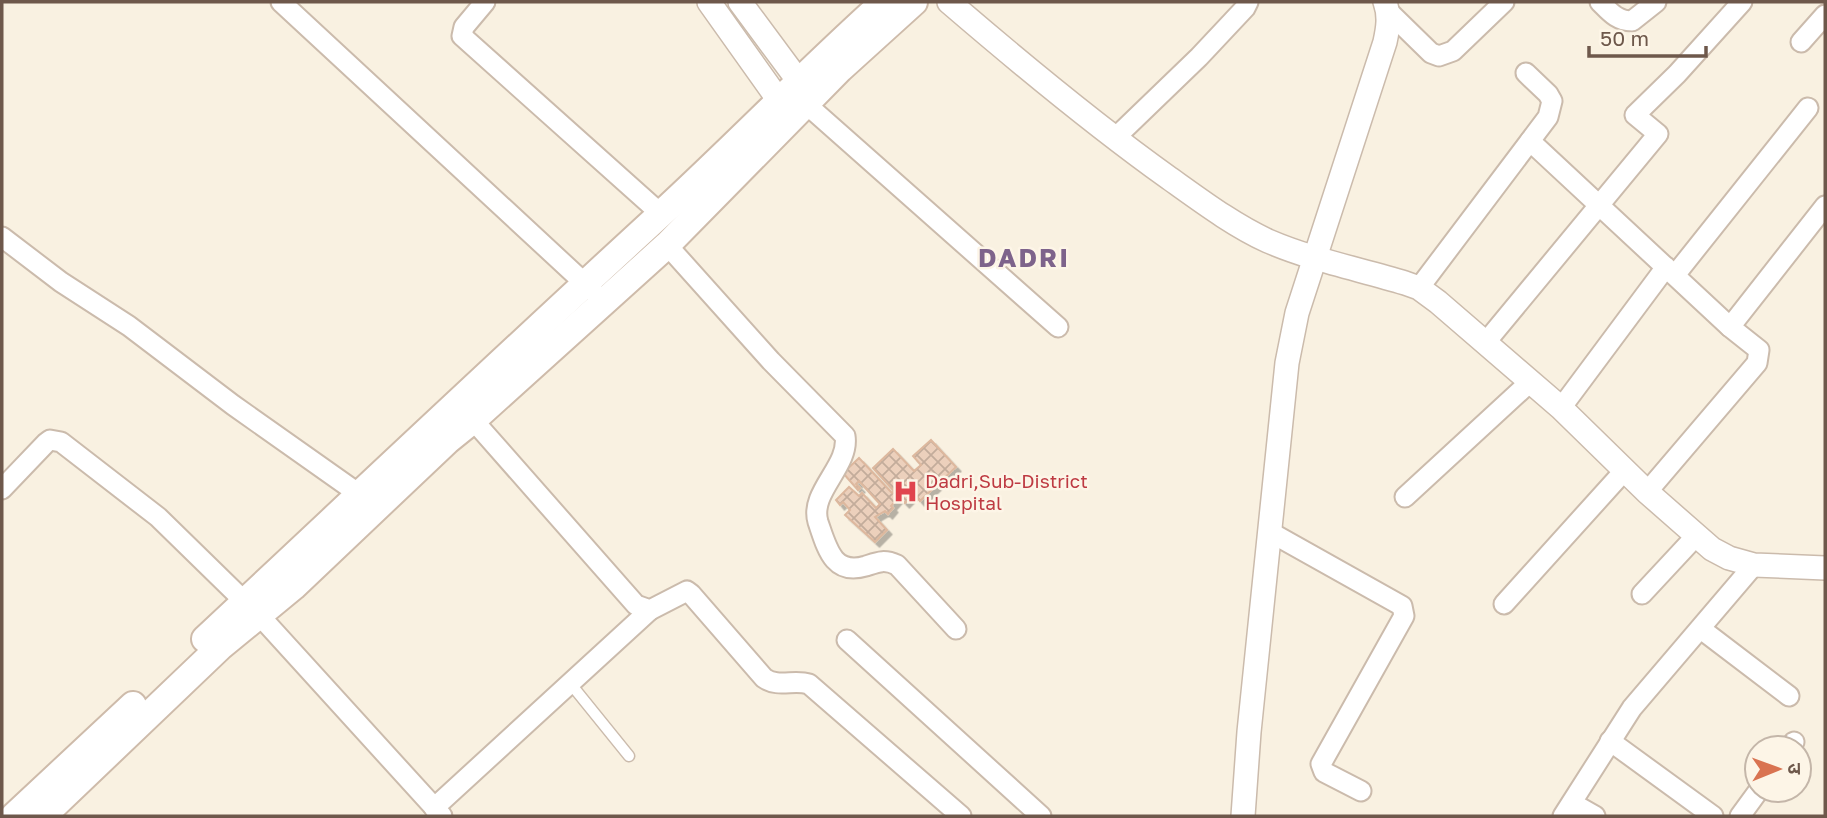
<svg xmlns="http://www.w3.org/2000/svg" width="1827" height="818" viewBox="0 0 1827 818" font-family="'Golos Text','Noto Sans Devanagari',sans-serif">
  <defs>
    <pattern id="building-cross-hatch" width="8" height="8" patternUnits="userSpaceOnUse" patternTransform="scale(1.75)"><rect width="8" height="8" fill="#ecd0bc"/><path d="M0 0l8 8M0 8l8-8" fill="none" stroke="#c3ac9b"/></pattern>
    <filter id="shadow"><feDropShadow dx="4.5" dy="4.5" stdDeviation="0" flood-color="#0004"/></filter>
  </defs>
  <rect width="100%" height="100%" fill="#f9f1e1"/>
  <path fill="url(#building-cross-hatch)" stroke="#ddb89e" stroke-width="2" filter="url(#shadow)" d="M931 440 956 467 920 501 914 494 905 503 899 497 891 506 893 508 888 514 885 511 875 517 887 530 875 542 845 515 850 510 843 502 840 505 836 500 849 487 859 496 862 493 876 508 880 504 859 481 856 484 860 488 858 490 843 473 859 458 892 493 894 491 873 468 893 449 914 471 921 465 913 456Z"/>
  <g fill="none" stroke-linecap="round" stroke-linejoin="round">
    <defs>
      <path id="service" d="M570 683 629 756"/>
      <g id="minor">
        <path d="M281 2 593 291"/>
        <path d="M485 2 464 27 462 36 661 214"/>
        <path d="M1600 2C1610 12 1617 21 1632 21L1656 2"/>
        <path d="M1388 11 1431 53 1439 56 1453 51 1504 2"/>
        <path d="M1801 42 1825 15"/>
        <path d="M797 96 1058 327"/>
        <path d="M1115 138 1199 57 1245 8 1248 2"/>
        <path d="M1530 141 1730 327 1759 350 1757 363 1647 492"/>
        <path d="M2 237 61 282 129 326 233 405 359 494"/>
        <path d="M667 245 771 361 845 436C850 466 809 492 818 522 827 548 833 576 866 566 878 562 884 559 897 565L956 629"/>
        <path d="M1675 275 1808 108"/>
        <path d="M1419 288 1548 117 1552 101 1548 94 1526 73"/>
        <path d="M1730 327 1825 206"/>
        <path d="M1486 342 1658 134 1635 115 1677 74 1742 2"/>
        <path d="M1561 408 1666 267"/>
        <path d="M473 420 636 605 650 610 687 591 691 594 764 678C778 688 794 679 809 684L961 816"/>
        <path d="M2 489 46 443 50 440 61 442 158 517 244 601"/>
        <path d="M1405 497 1530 382"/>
        <path d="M1270 532 1402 606 1404 616 1321 764 1324 772 1361 791"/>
        <path d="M1642 594 1696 536"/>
        <path d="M1504 604 1625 470"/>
        <path d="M259 615 442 816"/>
        <path d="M1701 629 1789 696"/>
        <path d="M847 640 1041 816"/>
        <path d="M1610 741 1713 816"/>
        <path d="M1790 748 1794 742"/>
        <path d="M1572 803 1595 816"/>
        <path d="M434 808 650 610"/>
        <path d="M1563 816 1632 708 1754 565"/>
        <path d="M1740 816 1759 790"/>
      </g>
      <g id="tertiary">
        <path d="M709 2 790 116"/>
        <path d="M740 2 809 95"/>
        <path d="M949 2C1020 63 1092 123 1169 178 1200 200 1233 225 1268 241 1312 260 1359 269 1405 283L1419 288 1438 302 1561 408 1647 492 1712 549 1729 558 1754 565 1825 568"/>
        <path d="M1243 816 1249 732 1287 363 1297 313 1385 42C1388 28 1390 16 1385 2"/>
      </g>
      <g id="secondary">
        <path d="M205 639C357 497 508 354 662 213 737 144 808 70 884 2"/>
        <path d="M14 816 133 705"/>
        <path d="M43 816 220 647 293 587 447 441 473 420 667 245 840 69 914 2"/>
      </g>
    </defs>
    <use href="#service" stroke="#cbbbac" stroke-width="13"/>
    <use href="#minor" stroke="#cbbbac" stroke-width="23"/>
    <use href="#tertiary" stroke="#cbbbac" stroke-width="26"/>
    <use href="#secondary" stroke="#cebbaa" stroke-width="30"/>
    <use href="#service" stroke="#fff" stroke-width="10"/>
    <use href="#minor" stroke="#fff" stroke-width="19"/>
    <use href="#tertiary" stroke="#fff" stroke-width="23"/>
    <use href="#secondary" stroke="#fff" stroke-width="26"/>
  </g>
  <defs>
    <symbol id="hospital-bare" viewBox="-9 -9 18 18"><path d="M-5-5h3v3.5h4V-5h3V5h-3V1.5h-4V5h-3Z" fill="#e0444e" stroke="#fdf5e7" stroke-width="2.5" paint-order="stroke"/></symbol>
  </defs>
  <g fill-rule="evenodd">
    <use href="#hospital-bare" x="888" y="474" width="35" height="35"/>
  </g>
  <g text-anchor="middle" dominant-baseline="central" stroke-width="5" stroke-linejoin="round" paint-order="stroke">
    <g font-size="19" fill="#be3a42" stroke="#fdf5e7" text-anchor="start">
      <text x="925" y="480">Dadri,Sub-District<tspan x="925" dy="22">Hospital</tspan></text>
    </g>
    <g font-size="26" font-weight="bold" letter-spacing="2" fill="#7e638b" stroke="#fdf5e7">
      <text x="1024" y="257">DADRI</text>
    </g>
  </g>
  <rect width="1827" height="818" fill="none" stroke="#6e584b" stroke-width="7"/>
  <g transform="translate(1778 769) rotate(89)"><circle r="33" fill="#fdf5e7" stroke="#c4b6a9" stroke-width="2"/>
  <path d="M0-5L12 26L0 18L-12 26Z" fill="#d97351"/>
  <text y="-10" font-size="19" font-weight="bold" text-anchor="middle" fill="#6e584b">उ</text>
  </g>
  <path d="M1589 46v10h117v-10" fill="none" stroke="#6e584b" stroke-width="3.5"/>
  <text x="1600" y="46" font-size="21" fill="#6e584b" stroke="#fdf5e7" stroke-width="5" paint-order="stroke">50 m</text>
</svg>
